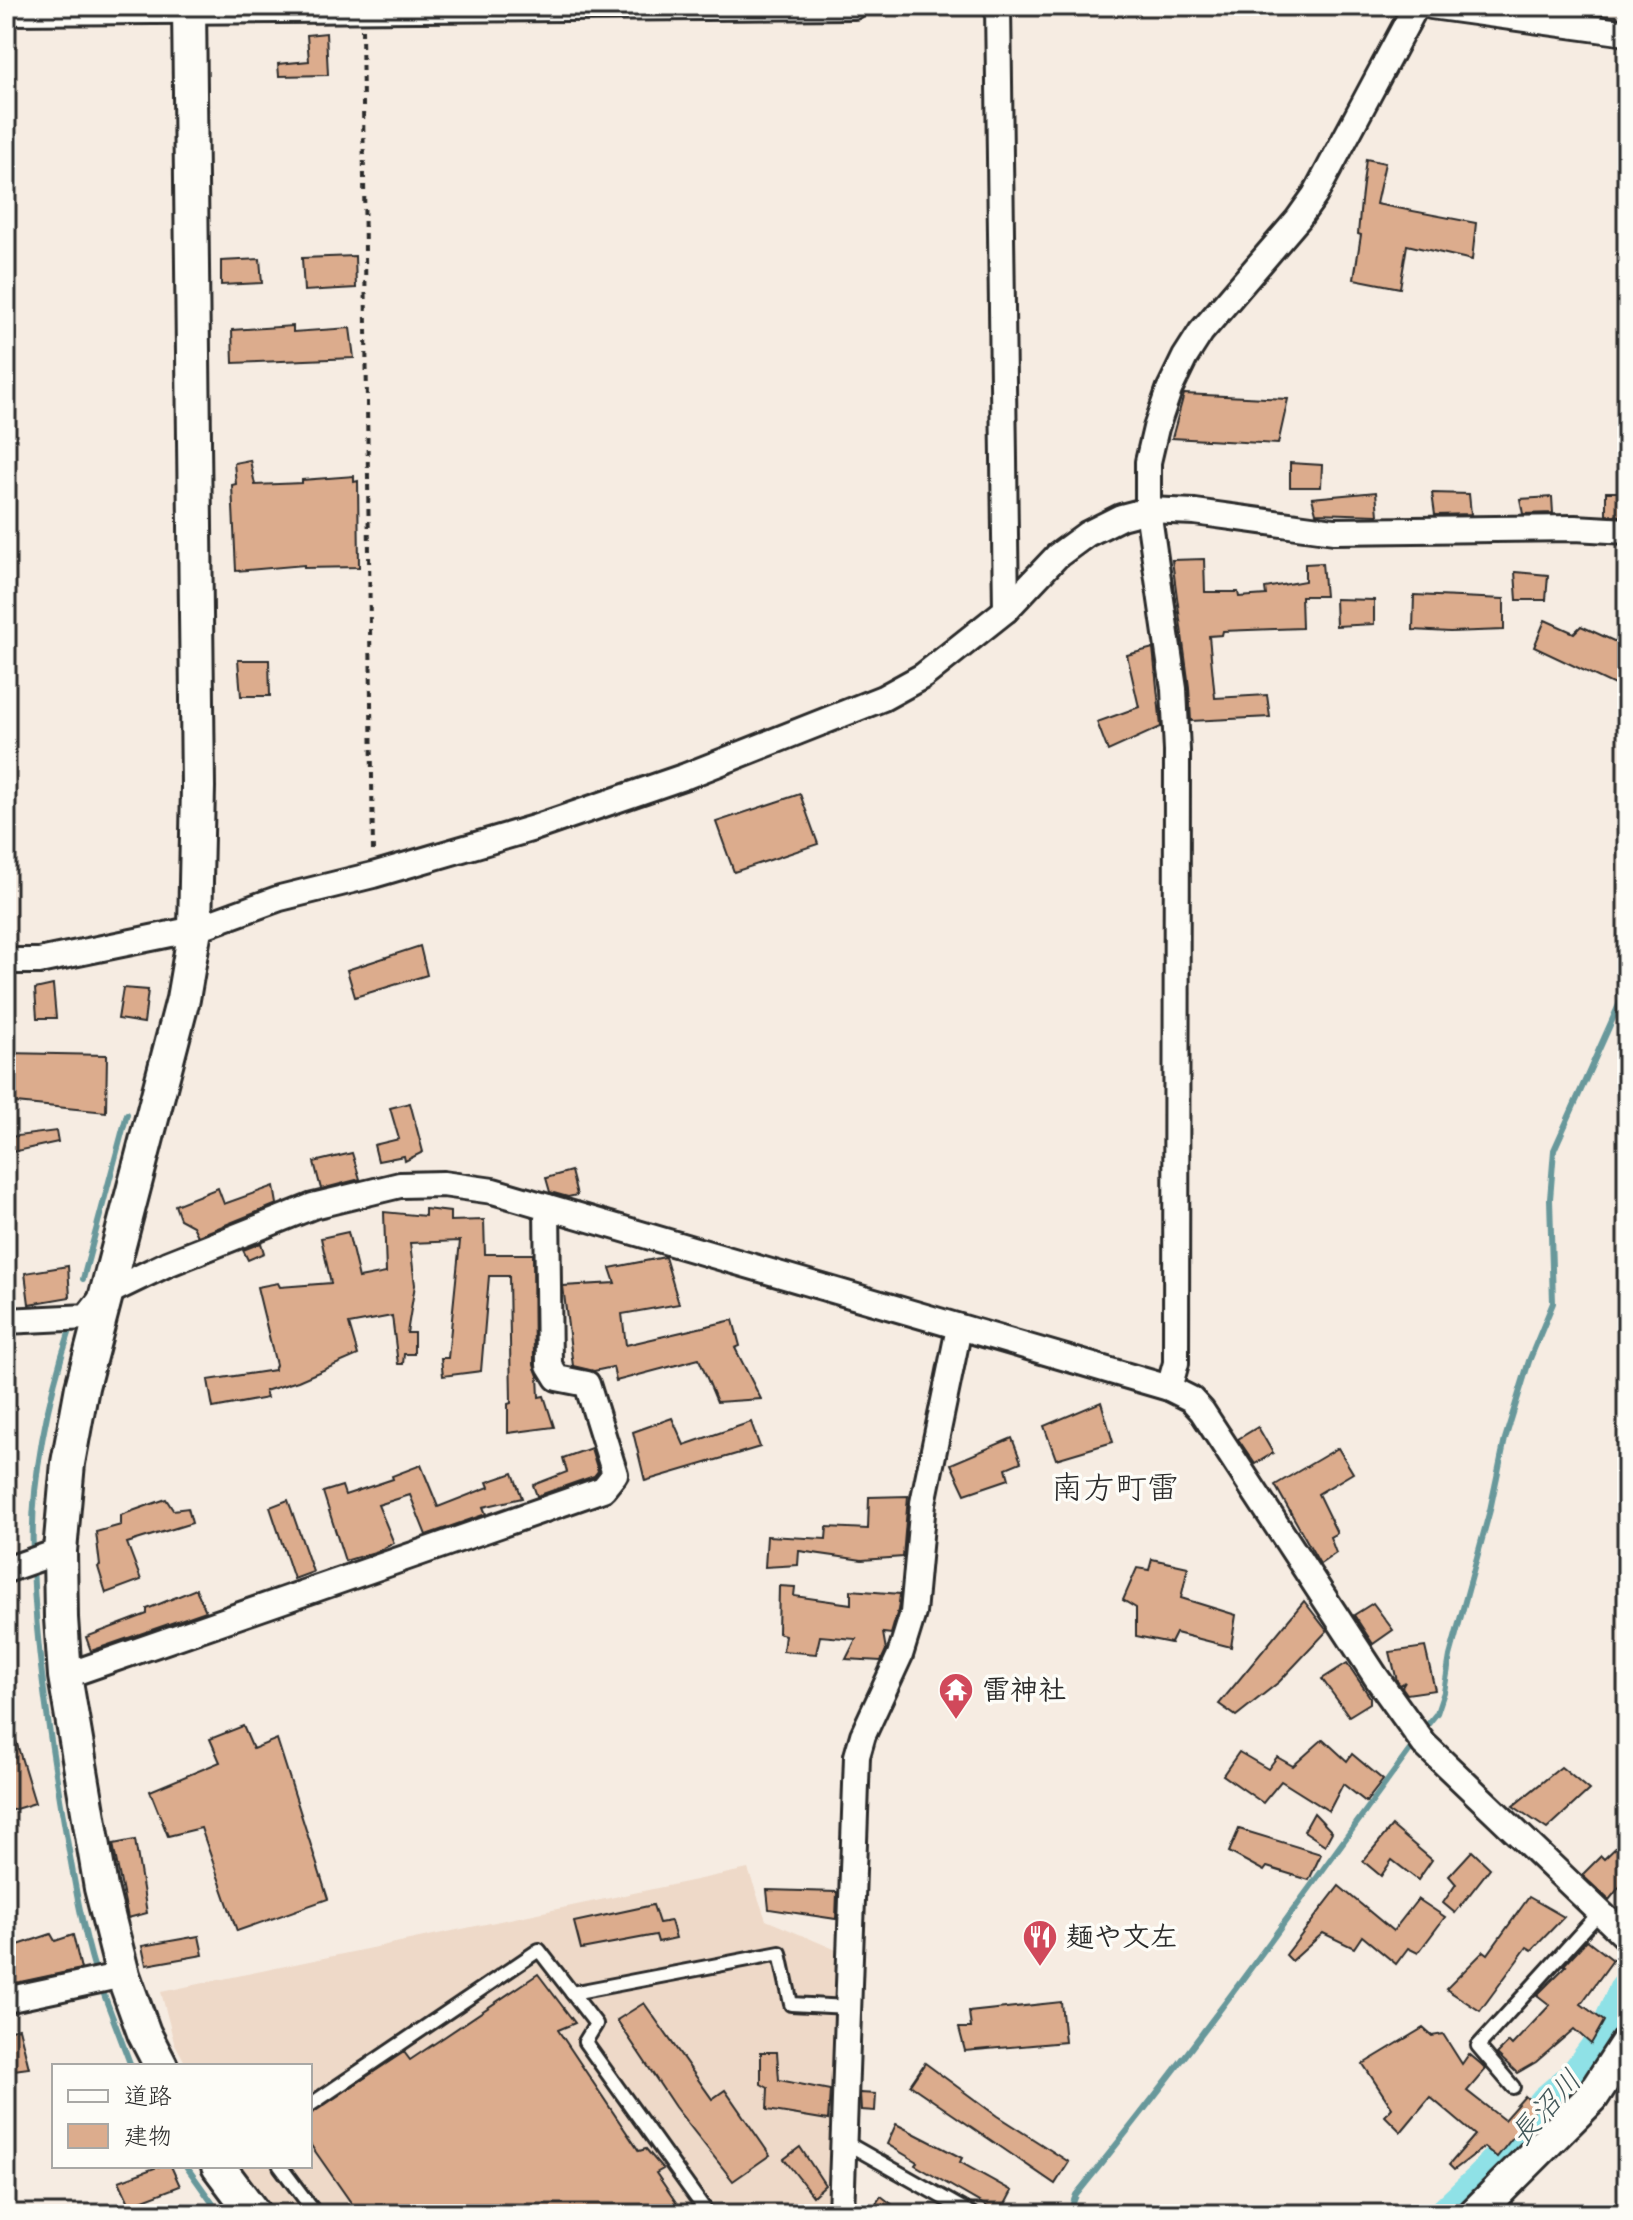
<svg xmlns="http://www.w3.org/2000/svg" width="1633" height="2220" viewBox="0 0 1633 2220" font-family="'Comic Neue','Klee One',sans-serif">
  <rect width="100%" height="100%" fill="#f6ece2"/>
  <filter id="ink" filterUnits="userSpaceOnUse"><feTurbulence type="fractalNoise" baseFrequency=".0125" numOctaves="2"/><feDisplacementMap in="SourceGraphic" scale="16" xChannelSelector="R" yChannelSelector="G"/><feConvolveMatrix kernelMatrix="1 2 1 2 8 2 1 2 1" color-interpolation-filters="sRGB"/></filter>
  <g filter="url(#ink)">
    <path fill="#eed9c8" d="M748 1869 766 1920 839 1951 831 2214H267L261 2207 242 2166H310V2066H187L174 2042 161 1992Z"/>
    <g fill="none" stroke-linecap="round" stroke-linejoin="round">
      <g stroke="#67989b" stroke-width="6">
        <path d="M83 1279 127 1114"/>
        <path d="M33 1555C30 1483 48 1395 71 1327"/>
        <path d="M33 1566C36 1647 48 1725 61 1805 71 1861 79 1918 96 1973"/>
        <path d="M1421 1733 1437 1713 1444 1692 1450 1656 1490 1510 1505 1439 1529 1361 1553 1303 1550 1199 1554 1150 1627 987"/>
        <path d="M100 1984 131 2066"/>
        <path d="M186 2166 220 2214"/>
        <path d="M1069 2214 1076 2195C1195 2049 1304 1895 1415 1743"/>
      </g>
      <path stroke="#8fe1e6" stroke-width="36" d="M1447 2214 1485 2178 1547 2103 1576 2078 1604 2040 1627 1989"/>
    </g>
    <g fill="#dcac8d" stroke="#2b2b2b" stroke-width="2">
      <path d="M326 33 328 75 279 76 278 64 309 61 307 35Z"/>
      <path d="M1366 159 1385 163 1376 204 1476 223 1472 260 1407 245 1400 288 1354 279 1361 235 1358 234 1361 201Z"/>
      <path d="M355 256 356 288 304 291 302 258Z"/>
      <path d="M260 259 262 283 221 285V261Z"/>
      <path d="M293 326V332L350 328 354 358 233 363 232 330Z"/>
      <path d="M1184 394 1288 399 1278 444 1172 438Z"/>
      <path d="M250 460 255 485 302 483V480L354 476V482L358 481 359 567 304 568V565L236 571 232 485 236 484 234 463Z"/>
      <path d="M1290 463 1322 465 1321 487H1290Z"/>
      <path d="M1376 492 1378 515 1316 513 1312 498Z"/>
      <path d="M1606 492H1627V516L1606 515Z"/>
      <path d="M1432 493 1469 494 1471 514 1435 515Z"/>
      <path d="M1552 497 1553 513 1523 514 1520 499Z"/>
      <path d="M1204 559 1205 592H1238L1239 597 1266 595 1265 588 1305 581V564L1322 563 1325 596H1301L1302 628 1223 631 1222 635 1209 636 1215 698 1267 695 1270 717 1191 721 1189 687 1172 560Z"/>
      <path d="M1515 572 1548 575 1546 600H1517Z"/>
      <path d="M1414 595 1504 599V630L1450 632 1413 630Z"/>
      <path d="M1335 599 1374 600V624L1336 626Z"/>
      <path d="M1545 620 1574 633 1581 626 1627 647V691L1534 647Z"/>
      <path d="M1153 648 1161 727 1108 751 1097 722 1139 707 1127 655Z"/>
      <path d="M238 660H269L270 696H241Z"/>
      <path d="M800 794 818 844 734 872 716 822Z"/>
      <path d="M420 946 427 975 355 997 347 970Z"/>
      <path d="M53 985 56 1018H37L35 989Z"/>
      <path d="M123 988 148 990 144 1023 118 1019Z"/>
      <path d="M6 1053 107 1055 106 1112 6 1102Z"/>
      <path d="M410 1103 423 1152 405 1161 404 1156 378 1161 374 1145 399 1139 390 1108Z"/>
      <path d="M56 1131 58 1142 12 1152 9 1137Z"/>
      <path d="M352 1153 360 1179 321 1189 314 1162Z"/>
      <path d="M571 1171 577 1195 568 1197 550 1192 546 1178Z"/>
      <path d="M274 1186 277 1204 198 1236 193 1226 180 1219 175 1205 218 1188 224 1204Z"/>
      <path d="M425 1209 450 1212V1221L484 1220 485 1254H533L534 1365 538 1376 539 1397 544 1396 554 1427 508 1433V1404L511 1403 509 1276H489L481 1371 443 1376 441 1358H448L460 1241 410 1243 415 1285 407 1333H414V1354H404L403 1364H398L392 1316 349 1324 358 1355 298 1381 265 1391 267 1398 213 1408 208 1380 274 1370 276 1365 257 1287 278 1283 280 1287 331 1283 321 1238 348 1232 359 1278 386 1273 384 1212 425 1216Z"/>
      <path d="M261 1243 264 1253 248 1260 243 1250Z"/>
      <path d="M665 1257 679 1304 622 1314 626 1345 733 1320 740 1346 735 1348 761 1399 717 1402 699 1359 616 1381 613 1367 594 1371 573 1366 563 1286 615 1283 610 1268Z"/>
      <path d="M68 1266 70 1297 29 1304 25 1273Z"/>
      <path d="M1101 1402 1113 1442 1056 1459 1044 1426Z"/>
      <path d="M672 1418 684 1445 751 1422 760 1447 645 1481 633 1432Z"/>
      <path d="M1258 1427 1273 1453 1255 1464 1238 1439Z"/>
      <path d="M1012 1438 1021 1462 1006 1468 1009 1479 965 1494 951 1464Z"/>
      <path d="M591 1448 598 1471 594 1476 537 1496 533 1485 567 1472 563 1458Z"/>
      <path d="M1338 1448 1353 1473 1318 1494 1337 1533 1330 1537 1336 1553 1320 1564 1275 1485Z"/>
      <path d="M421 1465 438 1507 489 1487 487 1482 513 1473 522 1498 483 1507 486 1514 426 1535 410 1495 378 1505 394 1543 378 1551 345 1561 323 1492 342 1486 345 1495 393 1479 392 1476Z"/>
      <path d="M908 1496 903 1557 862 1560 799 1551 798 1565 765 1567 767 1536 826 1539 827 1527 868 1529 869 1497Z"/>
      <path d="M166 1499 173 1510 188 1508 192 1523 127 1543 141 1580 106 1593 98 1567 100 1566 96 1532 121 1525V1515Z"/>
      <path d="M288 1500 313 1572 294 1579 270 1507Z"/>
      <path d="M1152 1559 1188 1567 1181 1598 1236 1615 1231 1647 1176 1633 1171 1643 1136 1636V1608L1123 1600 1137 1568 1149 1570Z"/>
      <path d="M779 1586 795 1587 794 1596 851 1604V1590L900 1594 898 1610 891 1634 883 1633 886 1650 881 1661 846 1659 856 1639 820 1636 816 1654 783 1651 785 1635 778 1633Z"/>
      <path d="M196 1589 206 1611 91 1651 86 1637 147 1614V1609Z"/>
      <path d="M1304 1601 1327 1631 1279 1682 1236 1716 1219 1704Z"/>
      <path d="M1373 1603 1393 1630 1373 1644 1354 1615Z"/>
      <path d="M1425 1647 1435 1690 1407 1694 1402 1687 1405 1682 1400 1685 1397 1681 1390 1652Z"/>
      <path d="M1347 1663 1370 1697V1703L1349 1716 1322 1679Z"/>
      <path d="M6 1721H10L35 1803 6 1812Z"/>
      <path d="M243 1726 253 1749 277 1739 328 1899 237 1931 201 1828 168 1836 150 1791 220 1762 210 1739Z"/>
      <path d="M1323 1739 1347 1761 1352 1754 1383 1780 1366 1802 1343 1784 1329 1811 1281 1781 1263 1803 1223 1775 1239 1752 1268 1769 1277 1757 1293 1766Z"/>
      <path d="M1561 1767 1589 1790 1547 1829 1513 1806Z"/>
      <path d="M1314 1813 1332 1832 1325 1845 1304 1831Z"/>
      <path d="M1392 1826 1432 1860 1418 1880 1392 1860 1381 1876 1363 1861Z"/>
      <path d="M1239 1829 1321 1854 1309 1880 1267 1867 1264 1871 1229 1852Z"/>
      <path d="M1627 1837V1878L1609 1900 1582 1875 1601 1856 1604 1859Z"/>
      <path d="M135 1840 147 1913 128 1918 113 1844Z"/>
      <path d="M1472 1851 1490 1868 1455 1913 1443 1903 1456 1884 1449 1876Z"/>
      <path d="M1339 1886 1393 1931 1418 1899 1445 1917 1418 1953 1408 1948 1396 1964 1362 1936 1354 1948 1323 1933 1292 1961 1286 1955Z"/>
      <path d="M767 1890 837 1892 836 1919 769 1909Z"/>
      <path d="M1529 1897 1564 1917 1532 1950 1527 1947 1480 2011 1446 1989 1484 1951 1488 1954Z"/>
      <path d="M653 1905 659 1923 671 1921 676 1938 658 1942 656 1935 581 1949 574 1922Z"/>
      <path d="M51 1934 55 1941 73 1935 81 1969 6 1985V1949Z"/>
      <path d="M199 1936 203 1955 146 1965 142 1946Z"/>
      <path d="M1587 1940 1613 1960 1581 2004 1604 2021 1591 2044 1574 2029 1536 2062 1517 2073 1497 2054 1509 2042 1512 2045 1550 2005 1537 1995 1566 1966 1564 1965Z"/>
      <path d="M538 1974 575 2023 558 2030 639 2151 646 2149 663 2169 656 2173 684 2214H359L310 2144V2114L404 2052 410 2060Z"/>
      <path d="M1061 2002 1065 2042 965 2051 959 2028H971L969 2012Z"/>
      <path d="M644 2003 712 2099 725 2090 770 2155 733 2181 675 2107 617 2020Z"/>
      <path d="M19 2028 29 2068 6 2071V2031Z"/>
      <path d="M1423 2028 1432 2036 1443 2034 1462 2064 1469 2054 1481 2064 1486 2069 1467 2091 1504 2120 1525 2096 1537 2107 1497 2157 1484 2147 1454 2170 1449 2165 1475 2135 1430 2097 1401 2132 1385 2116 1392 2108 1363 2064Z"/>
      <path d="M761 2052H777L779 2080 830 2090 828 2120 767 2110 768 2088 761 2084Z"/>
      <path d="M925 2063 997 2116 1069 2162 1055 2184 910 2085Z"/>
      <path d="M860 2093 876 2094 875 2111 861 2110Z"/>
      <path d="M896 2124 962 2158 960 2162 1012 2191 1000 2214 915 2165 917 2162 887 2144Z"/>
      <path d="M800 2147 825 2185 813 2196 784 2159Z"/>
      <path d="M160 2166H171L180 2186 130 2205 119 2181Z"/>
      <path d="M881 2196 905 2214H869Z"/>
    </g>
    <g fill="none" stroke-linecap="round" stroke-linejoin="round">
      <defs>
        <g id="lane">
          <path d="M572 1993 780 1953 791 2004 848 2007"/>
          <path d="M1513 2087 1478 2046 1600 1912"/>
          <path d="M310 2105 539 1950 596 2024 585 2042 708 2214"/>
          <path d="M843 2141 972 2214"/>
          <path d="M280 2166 316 2214"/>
        </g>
        <g id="street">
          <path d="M998 6 1006 610"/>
          <path d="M1431 6 1627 33"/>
          <path d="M6 12 854 6"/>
          <path d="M6 961H39L195 929 280 898 373 875 534 828 686 776 883 698 923 676 1006 610 1057 556 1087 534 1121 517 1148 510 1195 512 1334 531 1575 528 1627 531"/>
          <path d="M6 1321 87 1317 105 1294 167 1264 313 1206 400 1185 443 1184 493 1191 1169 1388 1191 1399 1202 1411 1376 1677 1424 1744 1627 1938"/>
          <path d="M1169 1388 1176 1363 1177 751 1174 689 1148 510V462L1156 428 1169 390 1185 357 1201 332 1298 219 1315 195 1416 6"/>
          <path d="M6 1570 60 1551"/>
          <path d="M65 1676 603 1489 615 1474 587 1384 557 1378 549 1365 547 1207"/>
          <path d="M6 2000 123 1975"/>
          <path d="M841 2214 857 1756 863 1735 900 1655 913 1613 923 1503 959 1328"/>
        </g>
        <g id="secondary">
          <path d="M161 2066 144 2033 123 1975 101 1888 65 1676 61 1618 60 1551 68 1463 82 1387 183 999 195 929 198 787 189 6"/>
          <path d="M218 2166 254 2214"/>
          <path d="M1475 2214 1592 2097 1627 2043"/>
        </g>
      </defs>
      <use href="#lane" stroke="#2b2b2b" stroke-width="18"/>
      <use href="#street" stroke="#2b2b2b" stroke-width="30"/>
      <use href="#secondary" stroke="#2b2b2b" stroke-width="38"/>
      <path stroke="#2b2b2b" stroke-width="4" stroke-dasharray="6 6" stroke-linecap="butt" d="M362 29 373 852"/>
      <use href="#lane" stroke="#fdfcf7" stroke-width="12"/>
      <use href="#street" stroke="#fdfcf7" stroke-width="24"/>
      <use href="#secondary" stroke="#fdfcf7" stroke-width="32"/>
    </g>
  </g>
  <defs>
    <symbol id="temple-pin" viewBox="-11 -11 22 30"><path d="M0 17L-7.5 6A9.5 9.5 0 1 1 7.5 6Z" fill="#d1495b" stroke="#fdfcf7"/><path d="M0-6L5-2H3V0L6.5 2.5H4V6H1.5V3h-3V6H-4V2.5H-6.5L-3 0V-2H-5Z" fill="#fff"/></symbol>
    <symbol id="restaurant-pin" viewBox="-11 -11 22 30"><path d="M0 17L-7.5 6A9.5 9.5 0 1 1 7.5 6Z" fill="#d1495b" stroke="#fdfcf7"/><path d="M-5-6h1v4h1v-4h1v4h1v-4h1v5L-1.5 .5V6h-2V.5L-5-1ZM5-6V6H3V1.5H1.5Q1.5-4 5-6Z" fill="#fff"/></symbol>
  </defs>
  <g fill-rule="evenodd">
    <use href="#temple-pin" x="936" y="1670" width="40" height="54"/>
    <use href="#restaurant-pin" x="1020" y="1917" width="40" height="54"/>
  </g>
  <g text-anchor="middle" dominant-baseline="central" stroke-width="7" stroke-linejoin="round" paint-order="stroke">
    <g font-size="28" font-weight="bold" fill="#2b2b2b" stroke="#fdfcf7" text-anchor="start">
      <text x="982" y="1690">雷神社</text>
      <text x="1066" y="1937">麺や文左</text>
    </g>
    <g font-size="30" font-style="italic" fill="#44585a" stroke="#fdfcf7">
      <text transform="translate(1546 2108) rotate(-48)">長沼川</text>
    </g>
    <g font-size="32" fill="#2b2b2b" stroke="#fdfcf7">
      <text x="1115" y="1487">南方町雷</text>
    </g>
  </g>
  <rect width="1633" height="2220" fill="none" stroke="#fdfcf7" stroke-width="32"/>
  <rect x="16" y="16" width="1601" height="2188" fill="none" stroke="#2b2b2b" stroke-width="3" filter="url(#ink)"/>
  <rect x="52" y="2064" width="260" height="104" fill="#fdfcf7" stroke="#a9a8a5" stroke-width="2"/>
  <rect x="68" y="2090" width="40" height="12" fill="#fdfcf7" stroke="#a9a8a5" stroke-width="2"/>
  <text x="124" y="2104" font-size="24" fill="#2b2b2b">道路</text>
  <rect x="68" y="2124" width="40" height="24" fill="#dcac8d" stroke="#a9a8a5" stroke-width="2"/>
  <text x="124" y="2144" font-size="24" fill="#2b2b2b">建物</text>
</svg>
